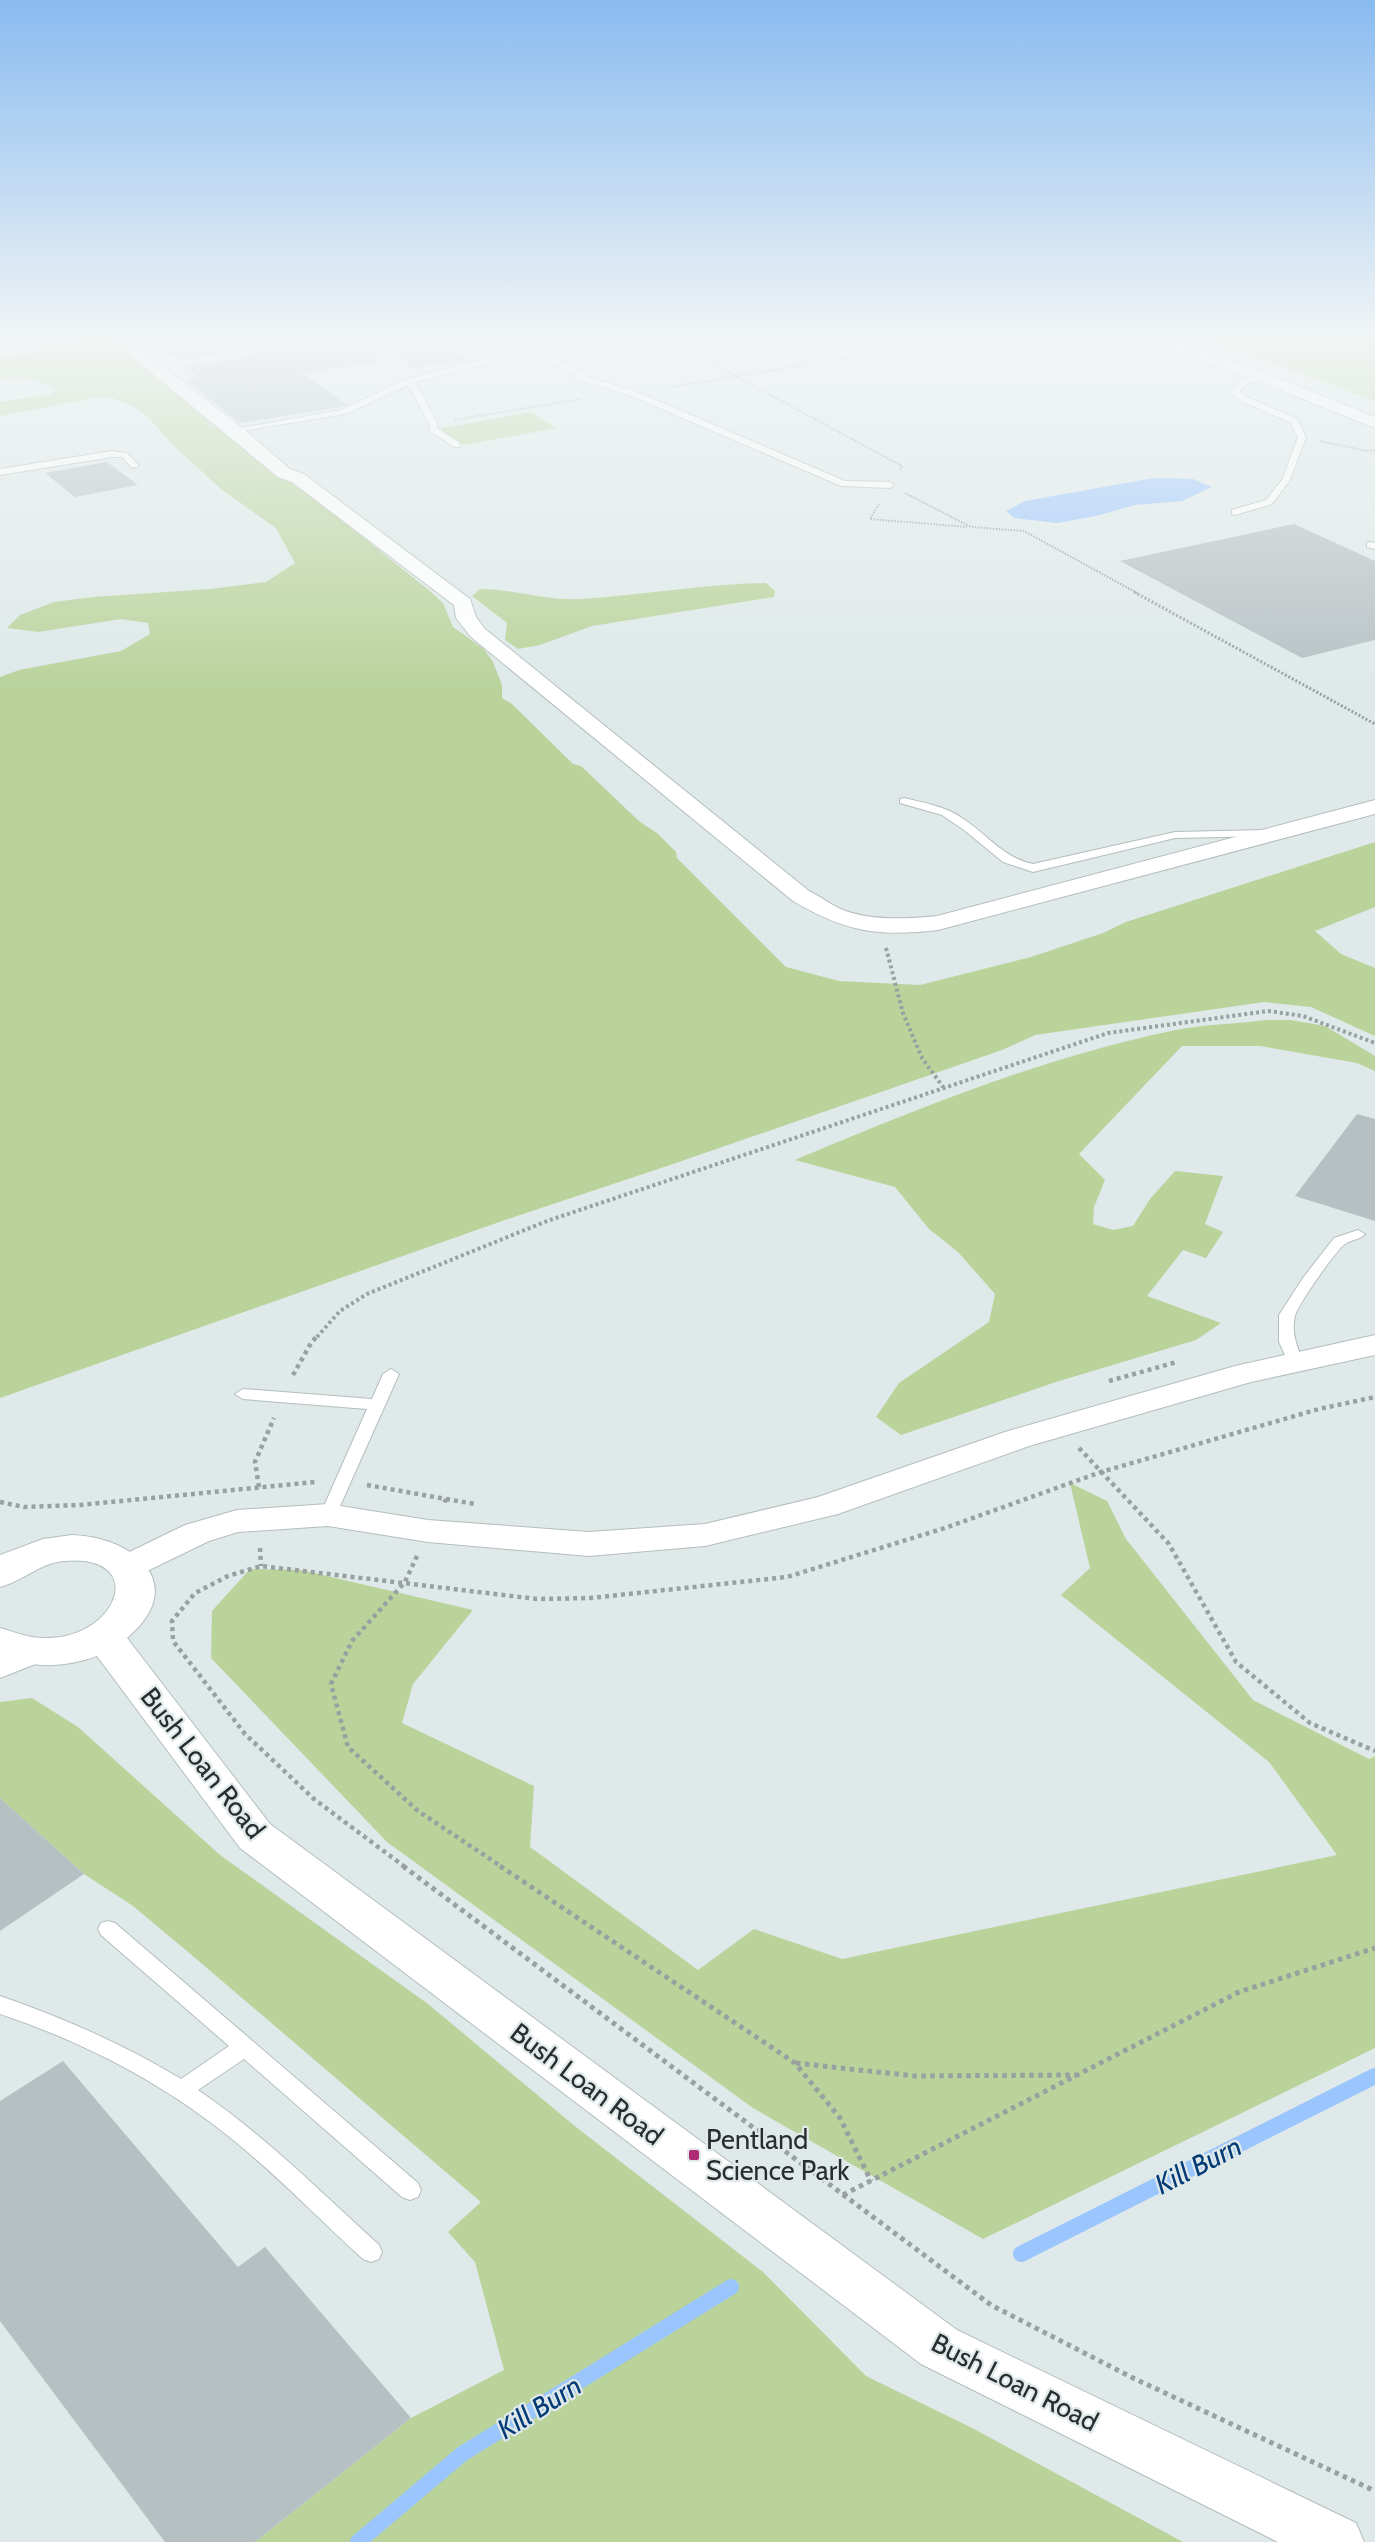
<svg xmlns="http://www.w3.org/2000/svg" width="1375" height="2542" viewBox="0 0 1375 2542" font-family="Cabin,sans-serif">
  <rect width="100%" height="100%" fill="#dfe9e9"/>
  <g fill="#b9d39b">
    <path d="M76 336H104L136 362 152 370 276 475 299 486 430 591 443 603 453 627 484 649 493 662 502 685V698L512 704 573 764 581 766 640 822 657 833 676 852 677 858 786 967 839 981 920 985 1031 957 1103 933 1126 922 1375 842V907L1315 931 1341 954 1375 968V1036L1311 1007 1264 1002 1035 1035 1002 1050 670 1165 505 1220 0 1398V677L19 670 121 651 150 634 148 623 121 619 38 632 7 628 20 615 54 602 93 597 210 589 266 582 295 563 276 528 221 489 173 445 150 419 135 407 113 398 99 397 0 416V402L52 394 55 389C37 378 20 375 0 379V359L86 344Z"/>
    <path d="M1202 336H1375V401Z"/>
    <path d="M531 412 557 428 464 445 438 429Z"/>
    <path d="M766 583 775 591 774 597 592 626 540 645 518 649 505 640 507 623 472 596 480 589C514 589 547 601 581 599 643 595 704 584 766 583Z"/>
    <path d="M1267 1020H1291L1325 1026 1375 1056V1071L1357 1063 1260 1046H1182L1079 1154 1105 1180 1094 1207 1093 1224 1113 1230 1133 1226 1150 1199 1175 1171 1223 1176 1205 1224 1223 1232 1206 1258 1183 1250 1147 1296 1221 1323 1196 1340 1056 1382 901 1435 876 1417 899 1383 989 1322 995 1294 958 1252 929 1229 895 1187 795 1160C916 1109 1042 1058 1171 1031 1202 1024 1235 1024 1267 1020Z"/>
    <path d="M1070 1483 1107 1501 1126 1539 1253 1700 1369 1759 1375 1756V2048L983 2239 753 2108 387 1842 211 1658 212 1611 250 1569 301 1570 473 1610 413 1684 402 1723 534 1786 530 1847 698 1970 754 1929 842 1959 1337 1855 1269 1762 1061 1595 1090 1568Z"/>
    <path d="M32 1698 78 1727 220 1855 428 2004 576 2127 763 2272 866 2376 972 2428 1183 2542H255L411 2418 504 2370 475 2262 448 2232 481 2202 187 1951 133 1906 84 1874 0 1798V1702Z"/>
  </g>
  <path fill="#9ac5fd" d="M1153 478 1193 479 1212 487 1182 501 1135 505 1096 516 1057 523 1014 518 1006 511 1025 501Z"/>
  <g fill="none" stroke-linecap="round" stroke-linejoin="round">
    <g stroke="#9ac5fd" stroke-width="16">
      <path d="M1021 2254 1375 2076"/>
      <path d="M358 2542 462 2454 731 2287"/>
    </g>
  </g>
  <g fill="#b6c0c3">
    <path d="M153 336H348L384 361 303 373 347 405 341 407 240 423 186 380 199 378 186 367 260 355 261 351 256 349 179 359Z"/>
    <path d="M411 336H433L468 360 412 368 378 340Z"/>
    <path d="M107 462 138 485 75 497 45 473Z"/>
    <path d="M1294 524 1375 561V640L1302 658 1120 561Z"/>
    <path d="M1357 1114 1375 1119V1221L1295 1196Z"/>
    <path d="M0 1798 84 1874 0 1931Z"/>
    <path d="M63 2061 238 2267 265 2247 411 2418 255 2542H165L0 2321V2101Z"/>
  </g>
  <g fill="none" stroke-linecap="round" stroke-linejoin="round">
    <defs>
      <g id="lane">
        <path d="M30 336H38L46 341 0 350V346L35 340Z"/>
        <path d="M142 336H148L178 361 256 351 260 353 176 366 144 341Z"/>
        <path d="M359 336H367L387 349 380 351Z"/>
        <path d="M574 336H585L535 350 555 357 591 378 635 391 845 481 890 482 894 485 890 488 841 486 629 395 585 382 549 361 526 353 415 382 437 423V428L460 443V447H454L430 431 429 423 408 385 346 414 234 432 230 430 341 410 407 379Z"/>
        <path d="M1262 375 1266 377 1265 379 1246 384 1239 391 1247 397 1297 419 1306 437 1290 480 1272 504 1235 515 1232 514V510L1266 500 1282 480 1298 437 1291 423 1241 401 1231 392 1240 380Z"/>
        <path d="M112 451 127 453 139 466 132 468 122 457H112L0 475V469Z"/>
        <path d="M1370 542 1375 543V549L1367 547V543Z"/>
        <path d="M904 798C924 803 945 806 962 818 987 834 1003 858 1033 864L1175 832 1268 830 1274 833 1268 836 1175 838 1033 872 1003 862 964 830 942 815 900 803V799Z"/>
        <path d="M1358 1230 1365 1234C1360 1240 1352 1239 1345 1244 1336 1250 1297 1306 1295 1316 1291 1332 1297 1347 1303 1361L1295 1366 1289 1364 1279 1342V1315L1303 1278 1334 1238Z"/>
        <path d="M391 1369 399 1374 336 1515 334 1519H322L320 1515 367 1409 243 1399 235 1394 243 1389 372 1399 383 1374Z"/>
        <path d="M108 1921 115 1923 418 2183 421 2190 418 2197 410 2200 402 2197 244 2059 198 2090C264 2135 320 2191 379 2245L382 2252 379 2259 371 2262 363 2259C319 2219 278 2176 232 2139 163 2083 84 2042 0 2014V1996C64 2018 123 2044 181 2079L229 2046 101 1935 98 1929 101 1923Z"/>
      </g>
      <g id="street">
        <path d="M107 336H123L240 426 290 469 304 474 470 599 476 617 485 629 809 891C821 897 831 905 843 910 872 921 906 919 937 916L1375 800V814L938 930C877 937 846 932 793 901L471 637 456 618 454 605 292 482 278 477Z"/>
        <path d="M1139 336H1160L1268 374 1375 417V428L1256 380 1142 339Z"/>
        <path d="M1375 1335V1355L1251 1382 1029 1446 838 1514 705 1546 589 1556 428 1542 328 1526 238 1532 209 1541 139 1575 127 1579 115 1575 110 1567 115 1559 185 1525 237 1510 328 1504 428 1520 589 1532 705 1524 818 1497 1005 1432 1235 1366Z"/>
        <path d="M30 1639 43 1643 48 1652 43 1661 0 1678V1650Z"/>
      </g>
      <path id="secondary" d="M72 1535C135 1537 190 1585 127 1638L270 1824 957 2330 1356 2523 1364 2542H1278L921 2364 240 1848 97 1656C64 1668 34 1668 0 1657V1628C17 1633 32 1639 49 1638 120 1636 148 1553 63 1561 38 1564 23 1581 0 1587V1555L43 1539Z"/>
    </defs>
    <use href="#lane" stroke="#b3bebd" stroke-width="2"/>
    <use href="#street" stroke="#b3bebd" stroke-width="2"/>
    <use href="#secondary" stroke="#b3bebd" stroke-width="2"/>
    <g stroke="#98a0a0" stroke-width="2" stroke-dasharray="1.5 1.5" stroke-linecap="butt">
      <path d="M646 336 674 343 902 466 900 470"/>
      <path d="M671 387 981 336"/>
      <path d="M455 420 581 399"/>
      <path d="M1320 441 1367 451 1375 450"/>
      <path d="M905 493 971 527 1024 531 1137 593"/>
      <path d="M879 504 870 519 967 527"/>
    </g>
    <path stroke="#98a0a0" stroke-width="3" stroke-dasharray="2 2" stroke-linecap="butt" d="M1134 592 1375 724"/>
    <g stroke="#98a0a0" stroke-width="4" stroke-dasharray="3 3" stroke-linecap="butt">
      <path d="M886 948 903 1013 922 1058 943 1087"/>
      <path d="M317 1337 340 1311 367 1294 547 1221 1108 1033 1268 1011 1303 1016 1375 1043"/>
    </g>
    <g stroke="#98a0a0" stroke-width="4.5" stroke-dasharray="4 4" stroke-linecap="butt">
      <path d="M293 1375 311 1343 318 1335"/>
      <path d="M1109 1381 1177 1362"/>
      <path d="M1079 1448 1169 1544 1236 1662 1310 1723 1375 1751"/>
      <path d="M367 1485 446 1499 444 1504"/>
      <path d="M259 1487 255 1462 274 1418"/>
      <path d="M446 1499 475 1504"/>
      <path d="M0 1502 24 1507 80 1505 315 1482"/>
      <path d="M260 1548 261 1566"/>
      <path d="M417 1556 405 1582 352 1641 331 1684 348 1747 418 1811 502 1867"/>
      <path d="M405 1867 314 1799 245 1734 173 1641 172 1621 195 1593 228 1576 261 1566 537 1599 591 1598 787 1577 945 1528 1101 1472 1319 1409 1375 1397"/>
    </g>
    <g stroke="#98a0a0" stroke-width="5" stroke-dasharray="4.5 4.5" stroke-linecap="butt">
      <path d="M403 1866 991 2305 1133 2378 1375 2491"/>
      <path d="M500 1866 795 2063 840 2118 871 2181"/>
      <path d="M796 2063 914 2076 1076 2075"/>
      <path d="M843 2195 1239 1992 1375 1948"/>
    </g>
    <use href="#lane" fill="#fff" fill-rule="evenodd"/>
    <use href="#street" fill="#fff" fill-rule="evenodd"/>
    <use href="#secondary" fill="#fff" fill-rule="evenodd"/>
  </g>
  <linearGradient id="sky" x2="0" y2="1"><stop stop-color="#89bbf0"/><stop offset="0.49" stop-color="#f1f5f5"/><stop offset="1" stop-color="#f1f5f5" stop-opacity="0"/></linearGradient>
  <rect width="1375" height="691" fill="url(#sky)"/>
  <rect fill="#ae2c77" stroke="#dfe9e9" stroke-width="2" x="688" y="2149" width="12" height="12" rx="3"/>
  <g text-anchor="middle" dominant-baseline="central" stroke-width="4.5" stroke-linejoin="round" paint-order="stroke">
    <g font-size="27" fill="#292d2d" stroke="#dfe9e9">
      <text transform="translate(203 1763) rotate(52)">Bush Loan Road</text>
      <text transform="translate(587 2084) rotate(37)">Bush Loan Road</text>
      <text transform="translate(1015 2382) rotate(27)">Bush Loan Road</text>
    </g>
    <g font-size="27" fill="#292d2d" stroke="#dfe9e9" text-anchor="start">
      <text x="706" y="2139">Pentland<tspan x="706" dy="31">Science Park</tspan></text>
    </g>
    <g font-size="28" font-style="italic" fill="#033b77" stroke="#dfe9e9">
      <text transform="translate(1198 2165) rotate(-27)">Kill Burn</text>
      <text transform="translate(539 2407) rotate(-32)">Kill Burn</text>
    </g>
  </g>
</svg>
